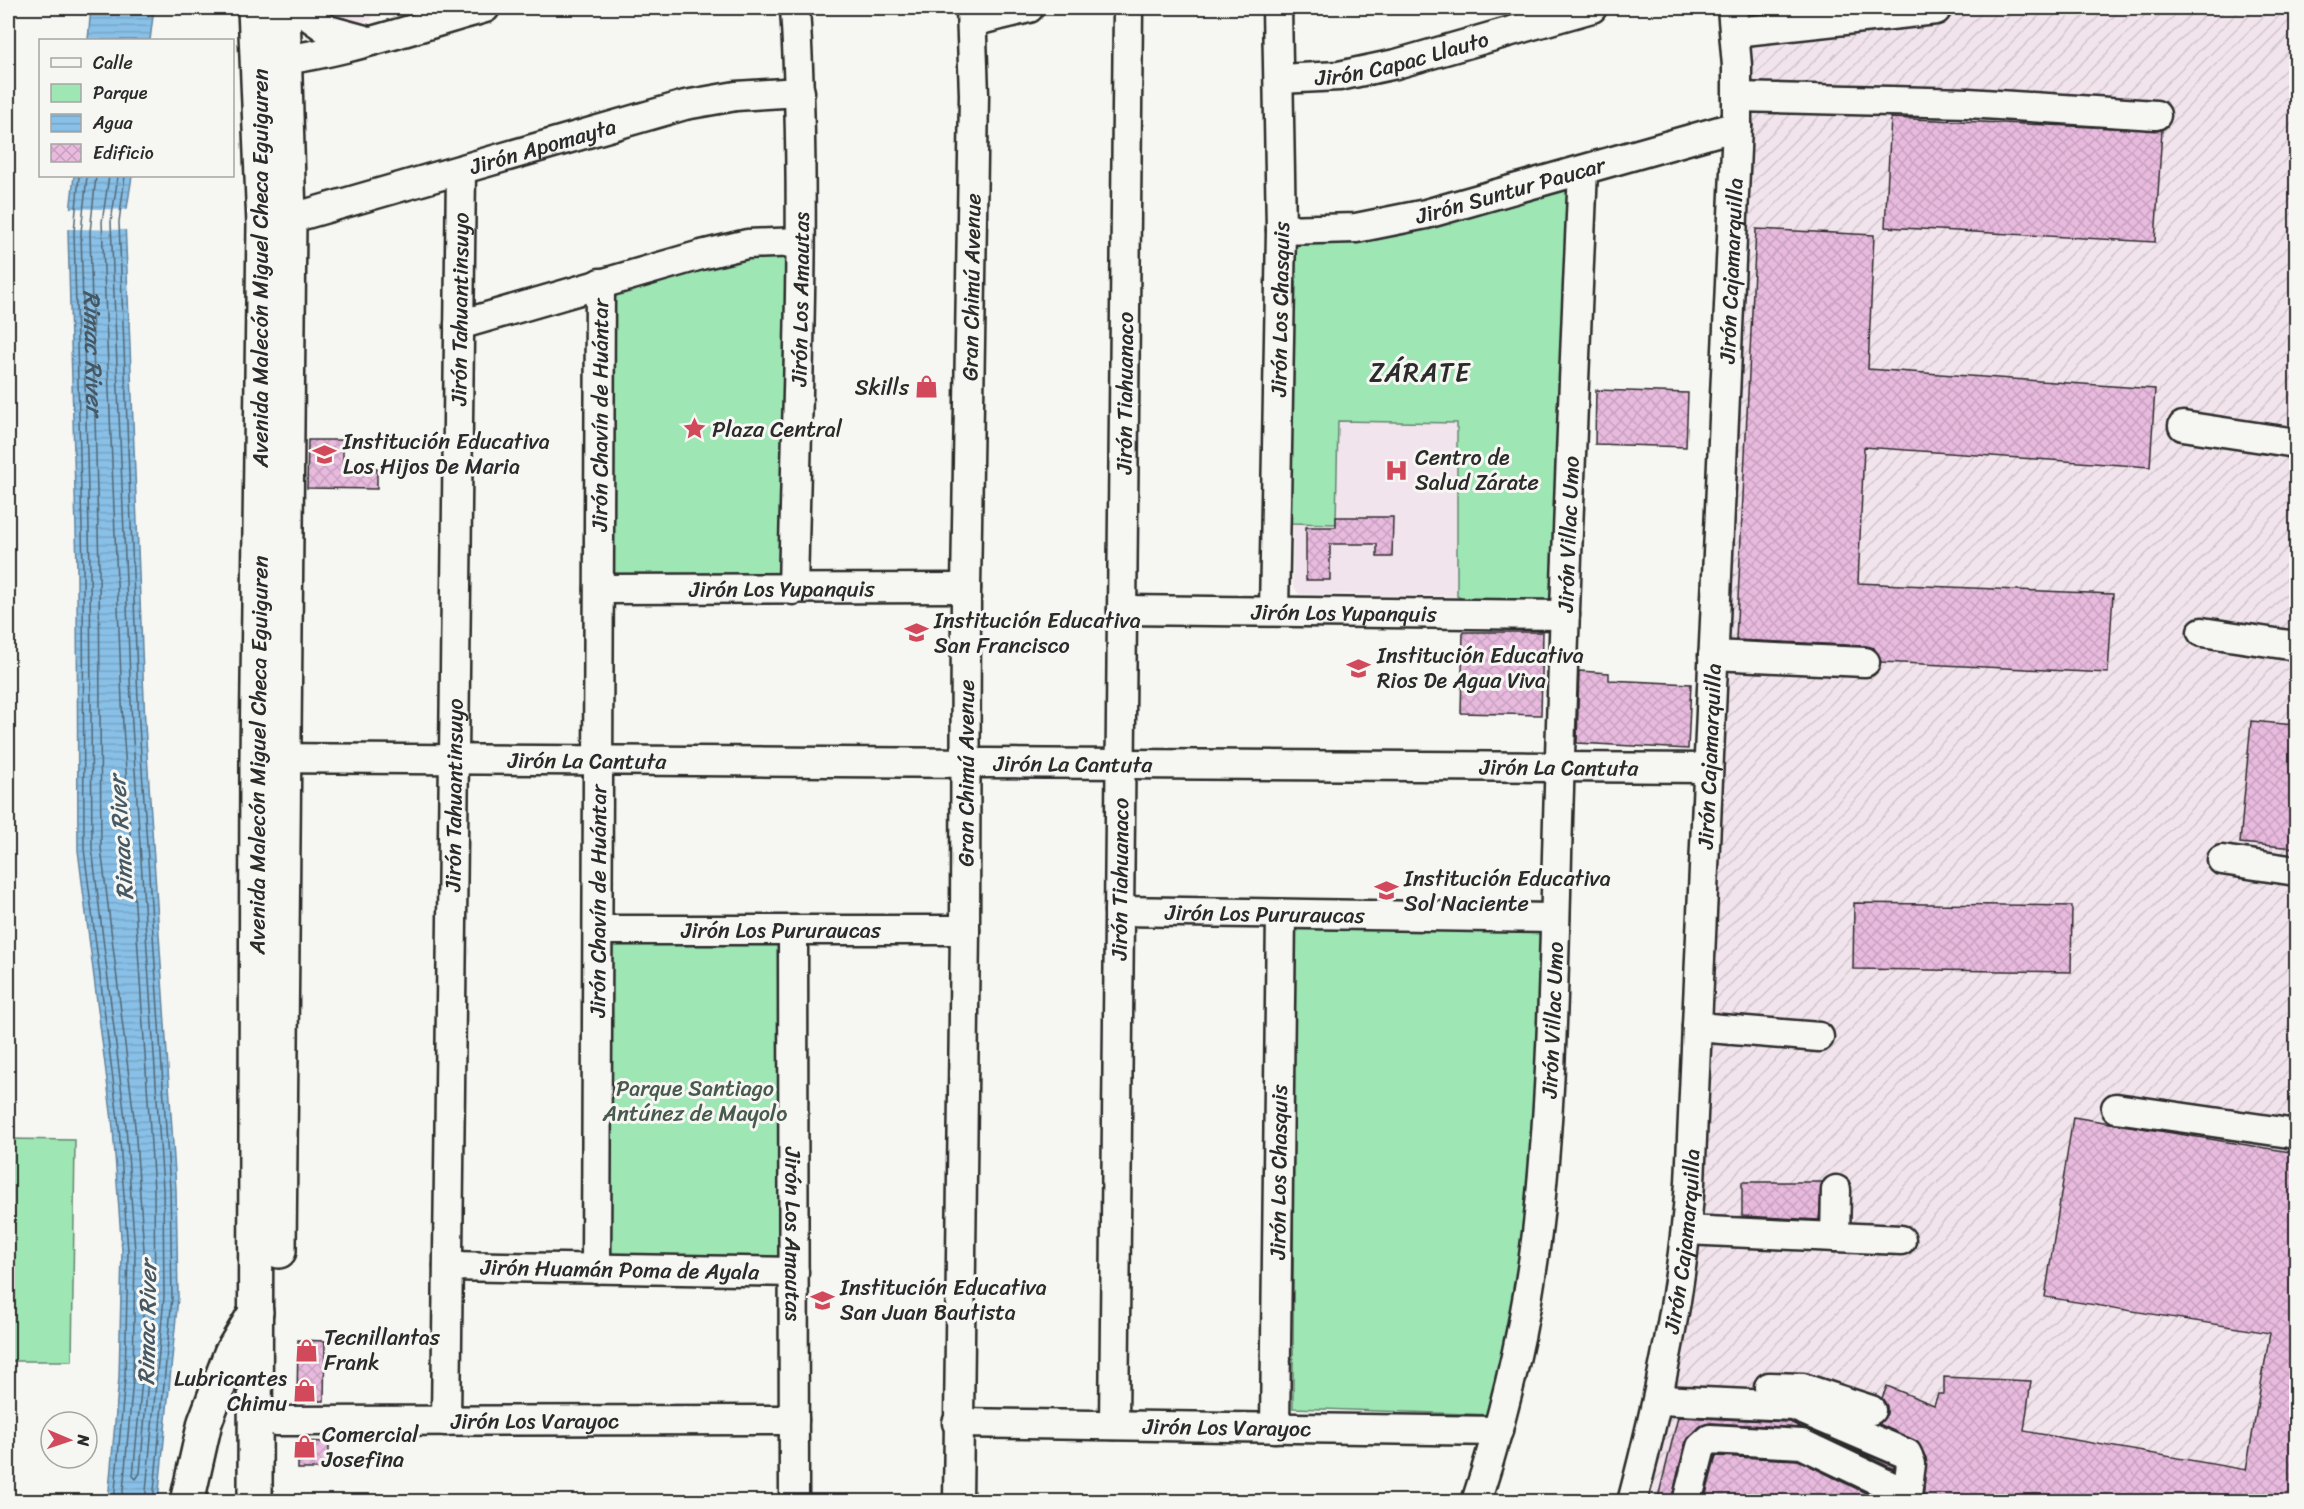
<svg xmlns="http://www.w3.org/2000/svg" width="2304" height="1509" viewBox="0 0 2304 1509" font-family="Sriracha,sans-serif">
  <defs>
    <pattern id="industrial-furrows" width="10" height="10" patternUnits="userSpaceOnUse" patternTransform="scale(1.5)"><rect width="10" height="10" fill="#f2e4ec"/><path d="M-1 1l2-2M0 10L10 0M9 11l2-2" fill="none" stroke="#d0c4cb"/></pattern>
    <pattern id="water-rules" width="6" height="5" patternUnits="userSpaceOnUse" patternTransform="scale(1.5)"><rect width="6" height="5" fill="#89c0e7"/><path d="M0 2.5h6" fill="none" stroke="#76a5c6"/></pattern>
    <pattern id="building-cross-hatch" width="8" height="8" patternUnits="userSpaceOnUse" patternTransform="scale(1.5)"><rect width="8" height="8" fill="#e8bade"/><path d="M0 0l8 8M0 8l8-8" fill="none" stroke="#c7a0bf"/></pattern>
  </defs>
  <rect width="100%" height="100%" fill="#f6f6f2"/>
  <filter id="ink" filterUnits="userSpaceOnUse"><feTurbulence type="fractalNoise" baseFrequency=".0167" numOctaves="2"/><feDisplacementMap in="SourceGraphic" scale="12" xChannelSelector="R" yChannelSelector="G"/><feConvolveMatrix kernelMatrix="1 2 1 2 8 2 1 2 1" color-interpolation-filters="sRGB"/></filter>
  <g filter="url(#ink)">
    <g fill="#f2e4ec">
      <path d="M311 8H375L371 20 358 22 328 18Z"/>
      <path d="M1337 421 1457 423V596L1299 594 1293 585V524H1336Z"/>
    </g>
    <path fill="url(#industrial-furrows)" d="M1726 8H2296V1501L1626 1502 1689 1174Z"/>
    <g fill="#9ee6b4" stroke="#648870" stroke-width="1.5">
      <path d="M1574 181 1558 604 1464 600 1457 596V423L1338 421 1336 524 1289 523 1290 241Z"/>
      <path d="M780 252 788 258 782 580 613 578 612 300 615 294 741 257Z"/>
      <path d="M1294 926 1542 929 1531 1180 1516 1298 1494 1415 1293 1408Z"/>
      <path d="M770 941 779 946 781 1252 777 1260 609 1256 611 943Z"/>
      <path d="M8 1139 75 1140 72 1361H8Z"/>
    </g>
    <g fill="url(#water-rules)" stroke="#63849c" stroke-width="1.5">
      <path d="M91 8H154L150 40H88Z"/>
      <path d="M74 176H132L125 221 145 725 176 1189 178 1297 158 1501H108L119 1378 122 1251 113 1128 78 850 77 567 68 231Z"/>
    </g>
    <path fill="#f6f6f2" d="M67 208 130 210 128 230 65 229Z"/>
    <g fill="none" stroke-linecap="round" stroke-linejoin="round">
      <g stroke="#516776" stroke-width="1.5">
        <path d="M79 176 74 232 83 567 84 849 119 1127 128 1251 125 1378 114 1502"/>
        <path d="M87 176 81 232 90 567 92 848 126 1127 135 1251 133 1379 122 1502"/>
        <path id="s1" d="M96 176 90 232 99 567 101 848 135 1126 144 1250 142 1379 133 1476 136 1479 140 1473 155 1297 154 1190 123 726 102 222 109 176"/>
        <path d="M118 176 111 222 132 725 163 1189 164 1297 145 1502"/>
        <path d="M125 176 119 222 139 725 170 1189 172 1297 153 1502"/>
      </g>
    </g>
    <g fill="url(#building-cross-hatch)" stroke="#2b2b2b" stroke-width="1.5">
      <path d="M1891 118 2162 130 2155 242 1885 227Z"/>
      <path d="M1756 229 1874 235 1868 369 2155 389 2150 467 1864 447 1858 583 2113 594 2108 673 1881 662 1874 648 1866 646 1736 640Z"/>
      <path d="M1596 390 1688 393 1686 447 1595 444Z"/>
      <path d="M308 440H343V467L377 468V489L307 488Z"/>
      <path d="M1336 517H1393L1392 557H1377V544H1330V580H1306V527H1336Z"/>
      <path d="M1463 632H1543L1541 715 1461 713Z"/>
      <path d="M1579 671 1609 673V680L1691 684 1688 749 1577 743Z"/>
      <path d="M2251 721 2296 725V848L2240 843Z"/>
      <path d="M1854 903 2072 906 2071 972 1853 969Z"/>
      <path d="M2073 1117 2296 1153V1502H1923L1926 1458 1918 1442 1879 1424 1887 1414V1406L1882 1398 1887 1386 1934 1405 1938 1394H1944V1377L2031 1381 2024 1431 2246 1470 2270 1333 2045 1297Z"/>
      <path d="M1742 1182H1822L1819 1220 1742 1216Z"/>
      <path d="M298 1340 325 1341 324 1401H297Z"/>
      <path d="M1678 1417 1790 1422 1802 1428 1711 1423 1700 1426 1685 1443 1671 1502H1657Z"/>
      <path d="M298 1441 329 1442V1469H298Z"/>
      <path d="M1833 1441 1894 1466V1469Z"/>
      <path d="M1716 1456 1798 1460 1884 1502H1704Z"/>
    </g>
    <g fill="none" stroke-linecap="round" stroke-linejoin="round">
      <defs>
        <g id="minor">
          <path d="M297 8 328 30 365 40"/>
          <path d="M972 22 1029 8"/>
          <path d="M1735 32 1936 10"/>
          <path d="M263 62C333 57 416 27 485 8"/>
          <path id="s2" d="M1280 79 1339 76 1396 64 1592 8"/>
          <path d="M1737 97 1968 103 2156 115"/>
          <path id="s3" d="M289 219 685 105 736 96 800 92"/>
          <path id="s4" d="M1281 230 1356 228 1426 214 1737 126"/>
          <path d="M459 325 701 255 747 244 800 242"/>
          <path d="M2183 426 2296 443"/>
          <path id="s5" d="M599 589 966 588"/>
          <path id="s6" d="M793 590C797 396 807 201 795 8"/>
          <path id="s7" d="M1122 610 1565 615"/>
          <path id="s8" d="M1274 611 1281 230 1277 8"/>
          <path d="M2202 632 2296 646"/>
          <path d="M1713 655 1865 662"/>
          <path id="s9" d="M261 758 1708 768"/>
          <path d="M2222 860 2296 871"/>
          <path id="s10" d="M1119 911 1555 918"/>
          <path id="s11" d="M598 930H965"/>
          <path id="s12" d="M793 931 794 1502"/>
          <path d="M1697 1027 1819 1037"/>
          <path d="M2116 1108 2296 1134"/>
          <path d="M1686 1230 1901 1240"/>
          <path d="M1835 1237 1836 1190"/>
          <path id="s13" d="M448 1266 794 1272"/>
          <path id="s14" d="M596 1269 600 283"/>
          <path d="M1769 1387 1803 1388 1871 1410"/>
          <path d="M1659 1400 1794 1406 1907 1454 1911 1464 1906 1502"/>
          <path id="s15" d="M277 1421 794 1420"/>
          <path id="s16" d="M446 1421 461 171"/>
          <path id="s17" d="M957 1423 1498 1431"/>
          <path id="s18" d="M1114 1425 1128 8"/>
          <path id="s19" d="M1275 1428 1281 914"/>
          <path id="s20" d="M958 1502 965 930 966 588 974 95 971 8"/>
          <path id="s21" d="M1476 1502C1505 1414 1526 1324 1537 1233 1554 1086 1554 936 1559 789 1565 582 1574 376 1583 170"/>
          <path id="s22" d="M1632 1502C1660 1396 1682 1292 1690 1183L1737 126V66L1732 8"/>
          <path d="M1687 1502 1701 1447 1710 1439 1802 1444 1907 1494"/>
        </g>
        <g id="major">
          <path d="M279 1251 289 219 283 8"/>
          <path d="M187 1502 205 1422 231 1353 256 1312"/>
          <path id="s23" d="M255 1502 257 758 264 225 255 8"/>
        </g>
      </defs>
      <use href="#minor" stroke="#2b2b2b" stroke-width="33"/>
      <use href="#major" stroke="#2b2b2b" stroke-width="38"/>
      <use href="#minor" stroke="#f6f6f2" stroke-width="28"/>
      <use href="#major" stroke="#f6f6f2" stroke-width="33"/>
    </g>
  </g>
  <defs>
    <symbol id="shop-bare" viewBox="-9 -9 18 18"><path d="M-5-2.5h2.3a2.7 3.5 0 0 1 5.4 0H5L5.5 6h-11ZM-1.5-2.5h3a1.5 2.3 0 0 0-3 0Z" fill="#d1495b" stroke="#f6f6f2" stroke-width="2.5" paint-order="stroke"/></symbol>
    <symbol id="sight-bare" viewBox="-9 -9 18 18"><path d="M0-6L1.8-2.2L6-1.7L2.9 1.2L3.7 5.4L0 3.3L-3.7 5.4L-2.9 1.2L-6-1.7L-1.8-2.2Z" fill="#d1495b" stroke="#f6f6f2" stroke-width="2.5" paint-order="stroke"/></symbol>
    <symbol id="school-bare" viewBox="-9 -9 18 18"><path d="M0-5L7-2L0 1L-7-2ZM-4 1L0 2.5L4 1V4Q0 6-4 4Z" fill="#d1495b" stroke="#f6f6f2" stroke-width="2.5" paint-order="stroke"/></symbol>
    <symbol id="hospital-bare" viewBox="-9 -9 18 18"><path d="M-5-5h3v3.5h4V-5h3V5h-3V1.5h-4V5h-3Z" fill="#d1495b" stroke="#f6f6f2" stroke-width="2.5" paint-order="stroke"/></symbol>
  </defs>
  <g fill-rule="evenodd">
    <use href="#shop-bare" x="910" y="370" width="33" height="33"/>
    <use href="#sight-bare" x="678" y="412" width="33" height="33"/>
    <use href="#school-bare" x="308" y="438" width="33" height="33"/>
    <use href="#hospital-bare" x="1380" y="454" width="33" height="33"/>
    <use href="#school-bare" x="900" y="616" width="33" height="33"/>
    <use href="#school-bare" x="1342" y="652" width="33" height="33"/>
    <use href="#school-bare" x="1370" y="874" width="33" height="33"/>
    <use href="#school-bare" x="806" y="1284" width="33" height="33"/>
    <use href="#shop-bare" x="290" y="1334" width="33" height="33"/>
    <use href="#shop-bare" x="288" y="1374" width="33" height="33"/>
    <use href="#shop-bare" x="288" y="1430" width="33" height="33"/>
  </g>
  <g text-anchor="middle" dominant-baseline="central" stroke-width="6" stroke-linejoin="round" paint-order="stroke">
    <g font-size="22" fill="#2b2b2b" stroke="#f6f6f2">
      <text stroke="none"><textPath href="#s2" startOffset="124">Jirón Capac Llauto</textPath></text>
      <text stroke="none"><textPath href="#s3" startOffset="264">Jirón Apomayta</textPath></text>
      <text stroke="none"><textPath href="#s4" startOffset="234">Jirón Suntur Paucar</textPath></text>
      <text transform="translate(260 268) rotate(-90)">Avenida Malecón Miguel Checa Eguiguren</text>
      <text stroke="none"><textPath href="#s22" startOffset="1238">Jirón Cajamarquilla</textPath></text>
      <text stroke="none"><textPath href="#s20" startOffset="1215">Gran Chimú Avenue</textPath></text>
      <text stroke="none"><textPath href="#s6" startOffset="291">Jirón Los Amautas</textPath></text>
      <text stroke="none"><textPath href="#s8" startOffset="302">Jirón Los Chasquis</textPath></text>
      <text stroke="none"><textPath href="#s16" startOffset="1112">Jirón Tahuantinsuyo</textPath></text>
      <text stroke="none"><textPath href="#s18" startOffset="1032">Jirón Tiahuanaco</textPath></text>
      <text stroke="none"><textPath href="#s14" startOffset="854">Jirón Chavín de Huántar</textPath></text>
      <text stroke="none"><textPath href="#s21" startOffset="976">Jirón Villac Umo</textPath></text>
      <text stroke="none"><textPath href="#s5" startOffset="183">Jirón Los Yupanquis</textPath></text>
      <text stroke="none"><textPath href="#s7" startOffset="222">Jirón Los Yupanquis</textPath></text>
      <text stroke="none"><textPath href="#s23" startOffset="747">Avenida Malecón Miguel Checa Eguiguren</textPath></text>
      <text stroke="none"><textPath href="#s22" startOffset="752">Jirón Cajamarquilla</textPath></text>
      <text stroke="none"><textPath href="#s9" startOffset="326">Jirón La Cantuta</textPath></text>
      <text stroke="none"><textPath href="#s9" startOffset="812">Jirón La Cantuta</textPath></text>
      <text stroke="none"><textPath href="#s9" startOffset="1298">Jirón La Cantuta</textPath></text>
      <text stroke="none"><textPath href="#s20" startOffset="729">Gran Chimú Avenue</textPath></text>
      <text stroke="none"><textPath href="#s16" startOffset="626">Jirón Tahuantinsuyo</textPath></text>
      <text stroke="none"><textPath href="#s18" startOffset="546">Jirón Tiahuanaco</textPath></text>
      <text stroke="none"><textPath href="#s14" startOffset="368">Jirón Chavín de Huántar</textPath></text>
      <text stroke="none"><textPath href="#s10" startOffset="146">Jirón Los Pururaucas</textPath></text>
      <text stroke="none"><textPath href="#s11" startOffset="183">Jirón Los Pururaucas</textPath></text>
      <text stroke="none"><textPath href="#s21" startOffset="490">Jirón Villac Umo</textPath></text>
      <text stroke="none"><textPath href="#s19" startOffset="256">Jirón Los Chasquis</textPath></text>
      <text stroke="none"><textPath href="#s12" startOffset="303">Jirón Los Amautas</textPath></text>
      <text stroke="none"><textPath href="#s22" startOffset="266">Jirón Cajamarquilla</textPath></text>
      <text stroke="none"><textPath href="#s13" startOffset="172">Jirón Huamán Poma de Ayala</textPath></text>
      <text stroke="none"><textPath href="#s15" startOffset="258">Jirón Los Varayoc</textPath></text>
      <text stroke="none"><textPath href="#s17" startOffset="270">Jirón Los Varayoc</textPath></text>
    </g>
    <g font-size="22" fill="#2b2b2b" stroke="#f6f6f2" text-anchor="start">
      <text x="909" y="387" text-anchor="end">Skills</text>
      <text x="712" y="429">Plaza Central</text>
      <text x="343" y="441">Institución Educativa<tspan x="343" dy="25">Los Hijos De Maria</tspan></text>
      <text x="1415" y="457">Centro de<tspan x="1415" dy="25">Salud Zárate</tspan></text>
      <text x="934" y="620">Institución Educativa<tspan x="934" dy="25">San Francisco</tspan></text>
      <text x="1377" y="655">Institución Educativa<tspan x="1377" dy="25">Rios De Agua Viva</tspan></text>
      <text x="1404" y="878">Institución Educativa<tspan x="1404" dy="25">Sol Naciente</tspan></text>
      <text x="840" y="1287">Institución Educativa<tspan x="840" dy="25">San Juan Bautista</tspan></text>
      <text x="324" y="1337">Tecnillantas<tspan x="324" dy="25">Frank</tspan></text>
      <text x="287" y="1378" text-anchor="end">Lubricantes<tspan x="287" dy="25">Chimu</tspan></text>
      <text x="322" y="1434">Comercial<tspan x="322" dy="25">Josefina</tspan></text>
    </g>
    <g font-size="22" fill="#485a4d" stroke="#f6f6f2">
      <text x="695" y="1088">Parque Santiago<tspan x="695" dy="25">Antúnez de Mayolo</tspan></text>
    </g>
    <g font-size="24" font-style="italic" fill="#475863" stroke="#f6f6f2">
      <text stroke="none"><textPath href="#s1" startOffset="177">Rimac River</textPath></text>
      <text transform="translate(121 838) rotate(-94)">Rimac River</text>
      <text transform="translate(147 1323) rotate(-89)">Rimac River</text>
    </g>
    <g font-size="26" letter-spacing="1.5" fill="#2b2b2b" stroke="#f6f6f2">
      <text x="1420" y="372">ZÁRATE</text>
    </g>
  </g>
  <rect width="2304" height="1509" fill="none" stroke="#f6f6f2" stroke-width="30"/>
  <rect x="15" y="15" width="2274" height="1479" fill="none" stroke="#2b2b2b" stroke-width="2" filter="url(#ink)"/>
  <rect x="39" y="39" width="195" height="138" fill="#f6f6f2" stroke="#a5a5a2" stroke-width="1.5"/>
  <rect x="51" y="58" width="30" height="9" fill="#f6f6f2" stroke="#a5a5a2" stroke-width="1.5"/>
  <text x="93" y="69" font-size="18" fill="#2b2b2b">Calle</text>
  <rect x="51" y="84" width="30" height="18" fill="#9ee6b4" stroke="#a5a5a2" stroke-width="1.5"/>
  <text x="93" y="99" font-size="18" fill="#2b2b2b">Parque</text>
  <rect x="51" y="114" width="30" height="18" fill="url(#water-rules)" stroke="#a5a5a2" stroke-width="1.5"/>
  <text x="93" y="129" font-size="18" fill="#2b2b2b">Agua</text>
  <rect x="51" y="144" width="30" height="18" fill="url(#building-cross-hatch)" stroke="#a5a5a2" stroke-width="1.5"/>
  <text x="93" y="159" font-size="18" fill="#2b2b2b">Edificio</text>
  <g transform="translate(69 1440) rotate(92)"><circle r="28" fill="#f6f6f2" stroke="#a5a5a2" stroke-width="1.5"/>
  <path d="M0-4.5L10 22L0 15L-10 22Z" fill="#d1495b"/>
  <text y="-9" font-size="16" font-weight="bold" text-anchor="middle" fill="#2b2b2b">N</text>
  </g>
</svg>
